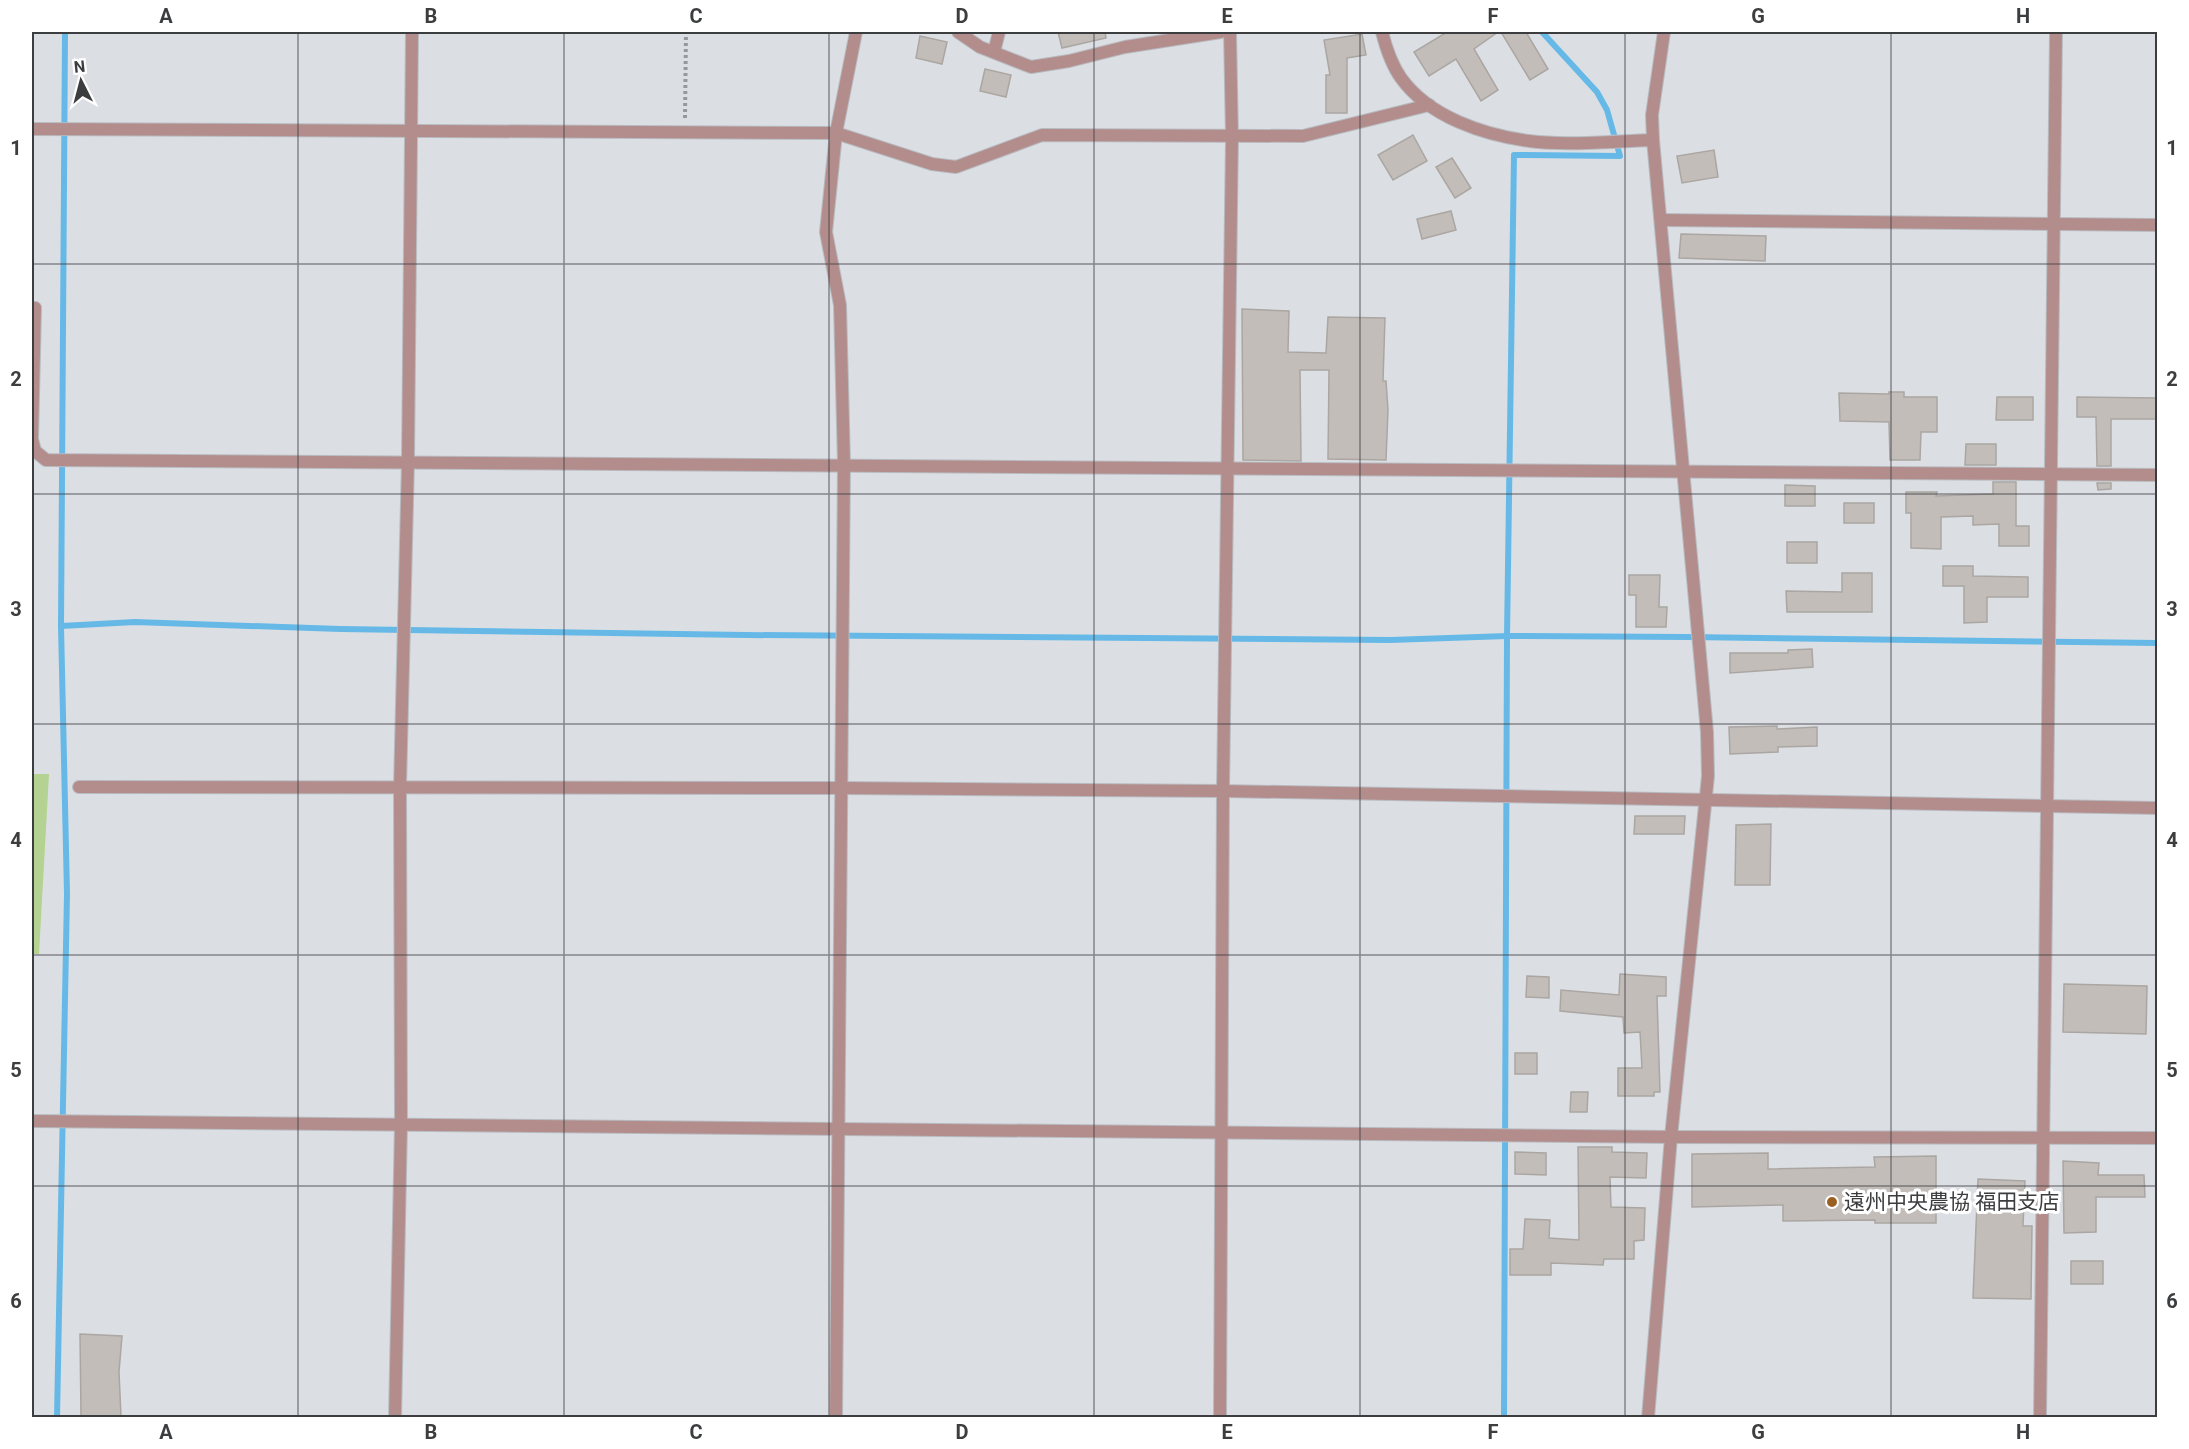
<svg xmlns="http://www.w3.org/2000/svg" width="2189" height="1449" viewBox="0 0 2189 1449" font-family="Roboto,'Noto Sans JP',sans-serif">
  <rect width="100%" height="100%" fill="#dbdfe4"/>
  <path fill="#b4d291" d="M32 774H49L39 954H32Z"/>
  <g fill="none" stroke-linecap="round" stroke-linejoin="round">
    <g stroke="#66b9e7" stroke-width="6">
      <path d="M61 626 135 622 340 629 746 635 1390 640 1507 636 1688 637 2158 643"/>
      <path d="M57 1418 67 894 61 626 65 32"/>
      <path d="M1504 1418 1507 636 1514 155 1620 156 1607 110 1597 92 1542 32"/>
    </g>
  </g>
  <g fill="#c2bdb9" stroke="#aba6a2" stroke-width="1.5">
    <path d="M1058 32H1105L1106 38 1062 48Z"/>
    <path d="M1447 32H1498L1474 49 1498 90 1481 101 1456 59 1429 76 1414 52Z"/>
    <path d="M1501 32H1526L1548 69 1530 80Z"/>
    <path d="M1362 34 1366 55 1347 58V113H1326V75H1330L1324 40Z"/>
    <path d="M920 36 947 42 942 64 916 58Z"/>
    <path d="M985 69 1011 75 1006 97 980 91Z"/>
    <path d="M1413 135 1427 161 1393 180 1378 155Z"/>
    <path d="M1714 150 1718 177 1682 183 1677 156Z"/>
    <path d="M1452 158 1471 188 1455 198 1436 167Z"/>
    <path d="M1451 211 1456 230 1422 239 1417 219Z"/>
    <path d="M1681 234 1766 236 1765 261 1679 258Z"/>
    <path d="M1242 309 1289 311 1288 352 1326 353 1328 317 1385 318 1383 381H1386L1388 410 1386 460 1328 459 1329 370H1300L1301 461 1243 460Z"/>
    <path d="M1889 392H1904V397H1937V432H1921L1920 460H1890L1889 422 1840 421 1839 393 1889 394Z"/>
    <path d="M1997 397H2033V420H1996Z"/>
    <path d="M2077 397 2157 398V419H2111V466H2097L2096 417H2077Z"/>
    <path d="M1966 444H1996V465H1965Z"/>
    <path d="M1993 482H2016V526H2029V546H1999V524L1973 525V516L1941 517V549L1911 548V513H1906V492H1937L1936 496 1993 494Z"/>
    <path d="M2097 483H2111V489L2098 490Z"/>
    <path d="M1785 485 1815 486V506H1785Z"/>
    <rect x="1844" y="503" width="30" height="20"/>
    <rect x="1787" y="542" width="30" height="21"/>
    <path d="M1943 566H1973V576L2028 577V597H1987V622L1964 623V586H1943Z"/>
    <path d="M1842 573H1872V612H1787L1786 591 1842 592Z"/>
    <path d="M1629 575H1660L1659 607H1667L1666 627H1636V595H1629Z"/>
    <path d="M1812 649 1813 667 1730 673V653H1788V650Z"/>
    <path d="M1777 726V729L1817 727V746L1778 747V752L1730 754 1729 727Z"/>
    <path d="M1635 816H1685L1684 834H1634Z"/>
    <path d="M1771 824 1770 885H1735L1736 825Z"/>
    <path d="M1620 974 1666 977V996H1657L1660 1092H1654V1096H1618V1068H1642L1640 1032 1624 1033 1623 1017 1560 1011 1561 990 1619 995Z"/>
    <path d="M1527 976 1549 977V998L1526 997Z"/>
    <path d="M2064 984 2147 986 2146 1034 2063 1032Z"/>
    <rect x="1515" y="1053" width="22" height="21"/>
    <path d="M1571 1092H1588L1587 1112H1570Z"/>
    <path d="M1578 1147H1612V1152L1647 1153 1646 1178 1610 1177 1611 1207 1645 1208 1644 1240 1634 1241V1259H1604L1603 1265 1551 1263V1275H1510V1249H1523L1525 1219 1550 1220 1549 1238 1579 1240Z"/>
    <path d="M1515 1152 1546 1153V1175L1515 1174Z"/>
    <path d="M1768 1153V1169L1875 1167 1874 1157 1936 1156V1223H1875V1220L1783 1221V1205L1692 1207V1154Z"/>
    <path d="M2063 1161 2099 1163 2098 1175H2144L2145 1197H2096V1232L2064 1233Z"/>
    <path d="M1978 1179 2025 1181 2023 1226H2032L2031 1299 1973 1298Z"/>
    <rect x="2071" y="1261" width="32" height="23"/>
    <path d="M80 1334 122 1336 119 1372 121 1417 81 1416Z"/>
  </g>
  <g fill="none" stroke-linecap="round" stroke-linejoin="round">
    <defs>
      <g id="minor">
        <path d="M958 32 980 47 1031 67 1069 61 1125 47 1221 32"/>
        <path d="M1382 32C1386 48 1391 64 1401 78 1429 117 1484 135 1529 141 1567 146 1615 141 1653 140"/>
        <path d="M994 52 999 32"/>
        <path d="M32 129 836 133 932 164 956 167 1042 135 1303 136 1429 105"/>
        <path d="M1661 220 2158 225"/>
        <path d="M35 308 32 439 35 451 46 460 2158 475"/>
        <path d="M79 787 840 788 1223 791 2158 808"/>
        <path d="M32 1121 1671 1137 2158 1138"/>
        <path d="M395 1418 401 1124 400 787 408 461 412 32"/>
        <path d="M836 1418 844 464 840 305 826 232 836 133 856 32"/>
        <path d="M1220 1418 1223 791 1232 138 1230 32"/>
        <path d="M2040 1418 2056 32"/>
      </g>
      <g id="tertiary">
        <path d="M32 308H35"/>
        <path d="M1648 1418 1671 1137 1708 776 1707 732 1653 140 1652 115 1664 32"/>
      </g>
    </defs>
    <use href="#minor" stroke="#b8bbc0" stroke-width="14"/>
    <use href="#tertiary" stroke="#b8bbc0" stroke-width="14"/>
    <path stroke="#96999c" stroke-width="4" stroke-dasharray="3 3" stroke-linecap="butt" d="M685 118 686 32"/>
    <use href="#minor" stroke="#b38d8c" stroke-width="12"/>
    <use href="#tertiary" stroke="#b38d8c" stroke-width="12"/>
  </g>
  <path fill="none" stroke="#3c3d3f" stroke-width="1.5" stroke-opacity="0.55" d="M298 32V1418M564 32V1418M829 32V1418M1094 32V1418M1360 32V1418M1625 32V1418M1891 32V1418M32 264H2158M32 494H2158M32 724H2158M32 955H2158M32 1186H2158"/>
  <circle fill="#9b5f21" stroke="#fff" stroke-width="2" cx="1832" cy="1202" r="6"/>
  <g text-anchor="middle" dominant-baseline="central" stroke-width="6" stroke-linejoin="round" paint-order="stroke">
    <g font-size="21" fill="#3c3d3f" stroke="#fff" text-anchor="start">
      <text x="1844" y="1202">遠州中央農協 福田支店</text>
    </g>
  </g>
  <rect width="2189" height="1449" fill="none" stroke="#ffffff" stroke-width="66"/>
  <g transform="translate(81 81) rotate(354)" stroke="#ffffff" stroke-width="4.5" paint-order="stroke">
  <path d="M0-4.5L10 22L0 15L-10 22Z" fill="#3c3d3f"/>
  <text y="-9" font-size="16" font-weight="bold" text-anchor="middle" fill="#3c3d3f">N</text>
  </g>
  <rect x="33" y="33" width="2123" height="1383" fill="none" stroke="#3c3d3f" stroke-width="2"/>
  <g font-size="20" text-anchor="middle" font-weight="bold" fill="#3c3d3f">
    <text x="166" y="23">A</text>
    <text x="431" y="23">B</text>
    <text x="696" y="23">C</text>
    <text x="962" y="23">D</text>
    <text x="1227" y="23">E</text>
    <text x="1493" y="23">F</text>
    <text x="1758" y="23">G</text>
    <text x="2023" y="23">H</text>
    <text x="16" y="155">1</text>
    <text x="2172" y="155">1</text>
    <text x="16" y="386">2</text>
    <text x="2172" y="386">2</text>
    <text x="16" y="616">3</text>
    <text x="2172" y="616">3</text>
    <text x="16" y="847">4</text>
    <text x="2172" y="847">4</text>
    <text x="16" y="1077">5</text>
    <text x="2172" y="1077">5</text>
    <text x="16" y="1308">6</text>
    <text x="2172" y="1308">6</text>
    <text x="166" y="1439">A</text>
    <text x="431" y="1439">B</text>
    <text x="696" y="1439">C</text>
    <text x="962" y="1439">D</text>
    <text x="1227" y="1439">E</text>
    <text x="1493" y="1439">F</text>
    <text x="1758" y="1439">G</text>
    <text x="2023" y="1439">H</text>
  </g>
</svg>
